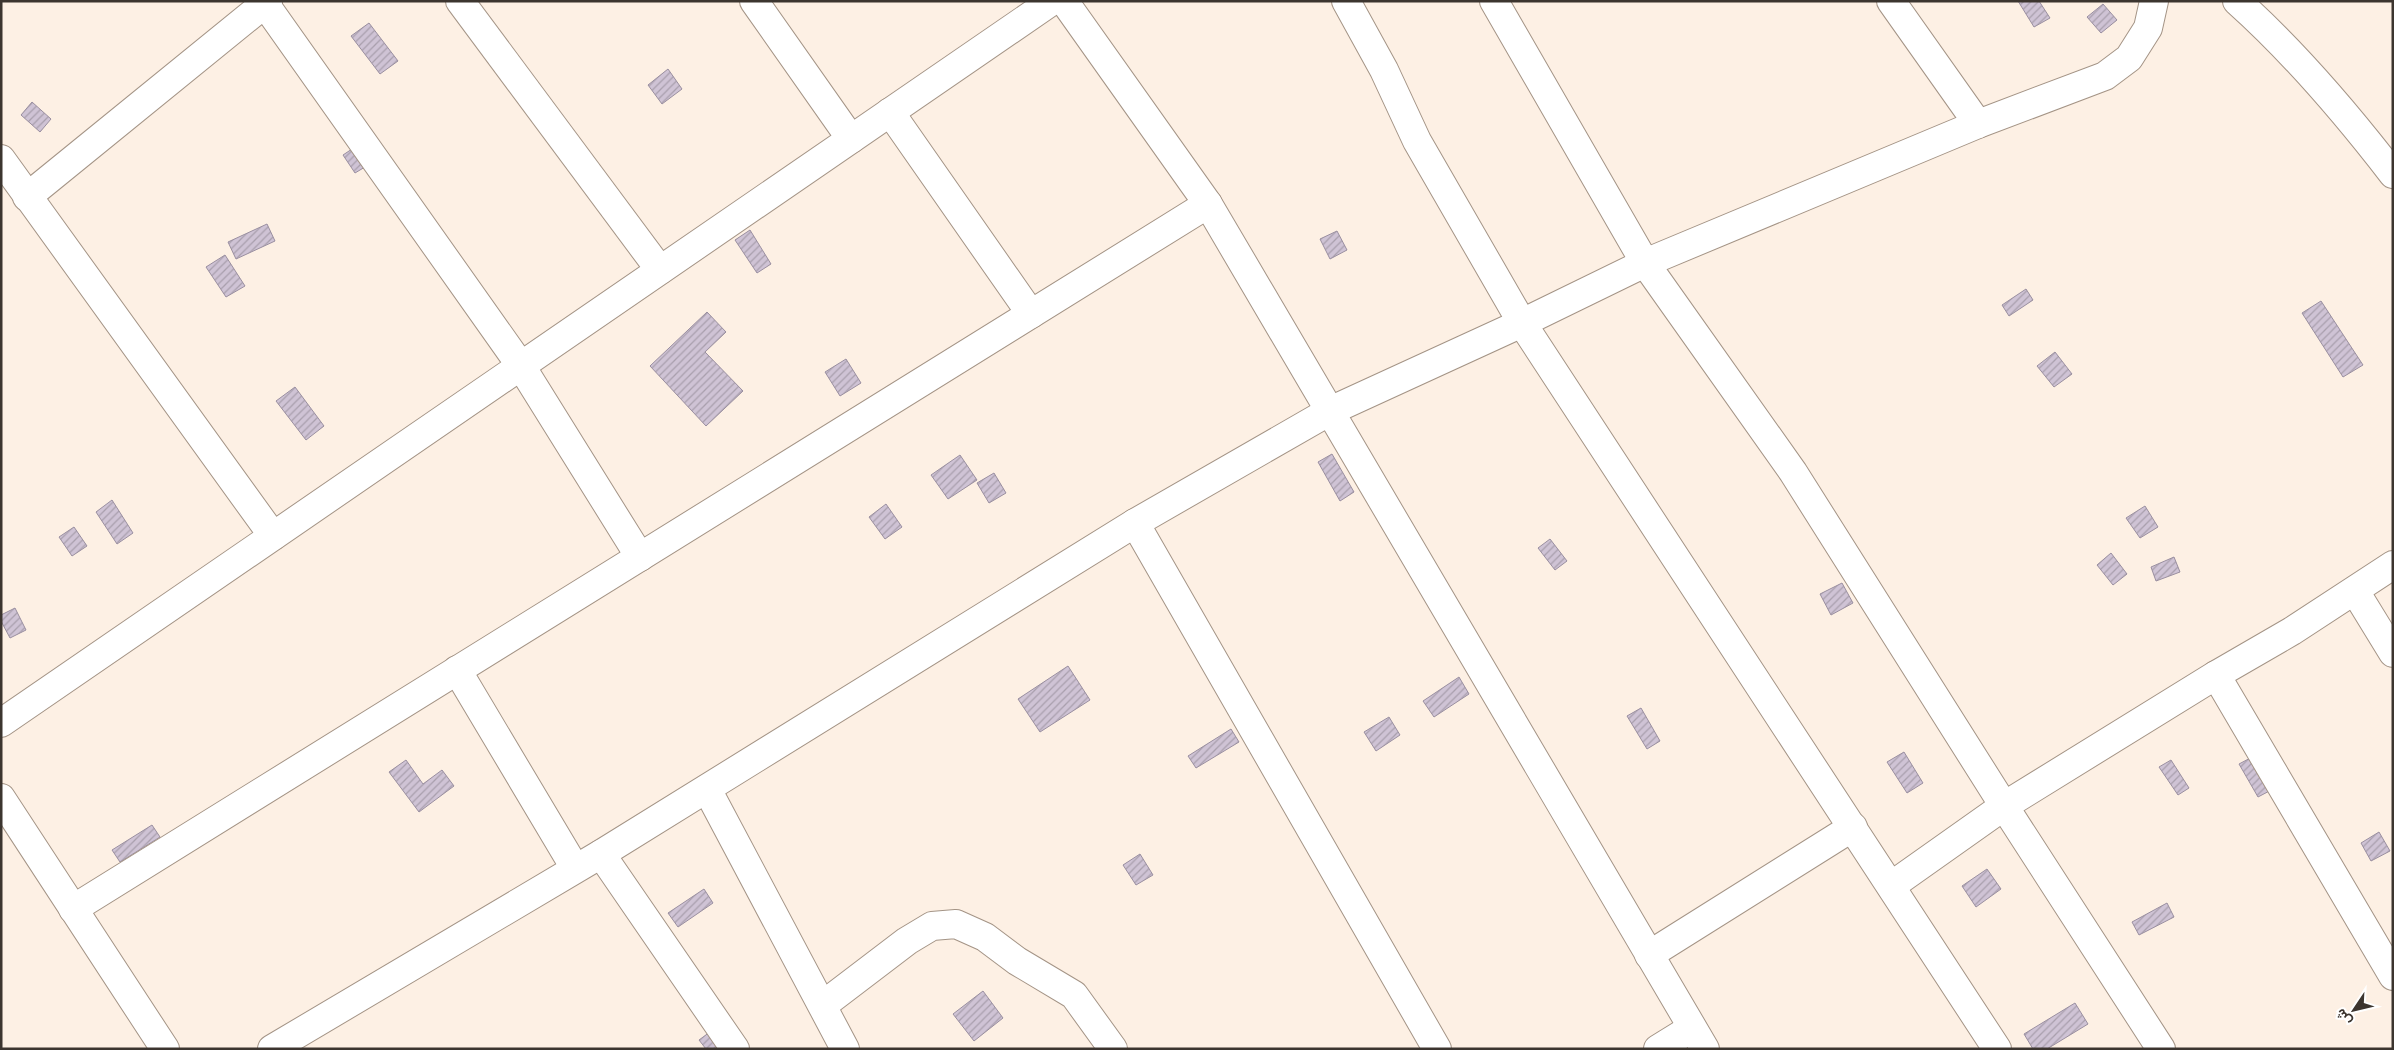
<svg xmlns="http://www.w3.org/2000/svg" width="2394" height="1050" viewBox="0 0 2394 1050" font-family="'PT Sans',Vazirmatn,sans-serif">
  <defs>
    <pattern id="building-hatch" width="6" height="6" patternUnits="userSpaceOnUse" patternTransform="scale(1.25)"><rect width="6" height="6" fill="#cfc3d5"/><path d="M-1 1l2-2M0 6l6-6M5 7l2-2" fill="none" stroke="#a99fad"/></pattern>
  </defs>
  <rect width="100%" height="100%" fill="#fdf0e4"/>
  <g fill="url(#building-hatch)" stroke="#9a8fa0">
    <path d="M2018 1H2039L2050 18 2034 27Z"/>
    <path d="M2103 4 2117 20 2101 33 2087 17Z"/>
    <path d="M369 23 398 61 380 74 351 36Z"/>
    <path d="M668 69 682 89 662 104 648 85Z"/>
    <path d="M32 102 51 119 40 132 21 115Z"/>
    <path d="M358 145 370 164 355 173 343 155Z"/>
    <path d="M267 224 275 241 236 259 228 242Z"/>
    <path d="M750 230 771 264 757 273 735 240Z"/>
    <path d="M1337 231 1347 250 1330 259 1320 239Z"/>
    <path d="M225 255 245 286 226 297 206 267Z"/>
    <path d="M2026 289 2033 300 2009 316 2002 305Z"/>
    <path d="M2321 301 2363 365 2343 377 2302 313Z"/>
    <path d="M707 312 726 332 705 352 743 391 706 426 650 366Z"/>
    <path d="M2055 352 2072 374 2054 387 2037 366Z"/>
    <path d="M846 359 861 383 840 396 825 372Z"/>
    <path d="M295 387 324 426 306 440 276 401Z"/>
    <path d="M1332 454 1354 492 1340 501 1318 462Z"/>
    <path d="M960 455 977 480 948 499 931 475Z"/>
    <path d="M994 473 1006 493 989 503 977 483Z"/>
    <path d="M112 500 133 533 117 544 96 512Z"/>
    <path d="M886 504 902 527 885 539 869 517Z"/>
    <path d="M2145 506 2158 527 2140 538 2126 518Z"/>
    <path d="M74 527 87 546 72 556 59 537Z"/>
    <path d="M1550 539 1567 561 1555 570 1538 548Z"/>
    <path d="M2111 553 2127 574 2113 585 2097 565Z"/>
    <path d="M2174 557 2180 572 2156 581 2151 567Z"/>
    <path d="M1842 583 1853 603 1831 615 1820 594Z"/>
    <path d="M15 608 26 630 10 638 1 621V615Z"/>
    <path d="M1068 666 1090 700 1040 732 1018 699Z"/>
    <path d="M1459 677 1469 694 1434 717 1423 701Z"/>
    <path d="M1641 708 1660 741 1647 749 1627 716Z"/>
    <path d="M1389 717 1400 735 1376 751 1364 732Z"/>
    <path d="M1231 729 1239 742 1196 768 1188 756Z"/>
    <path d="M1904 752 1923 783 1907 793 1887 762Z"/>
    <path d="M2256 755 2275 788 2258 797 2239 764Z"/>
    <path d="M406 760 423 784 442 770 454 786 419 812 389 772Z"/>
    <path d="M2171 760 2189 788 2178 795 2159 767Z"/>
    <path d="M152 825 160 837 120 862 112 850Z"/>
    <path d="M2379 832 2390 851 2371 861 2361 843Z"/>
    <path d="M1140 854 1153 875 1136 885 1123 865Z"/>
    <path d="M1987 869 2001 889 1976 907 1962 886Z"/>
    <path d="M704 889 713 903 678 927 668 913Z"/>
    <path d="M2167 903 2174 917 2139 935 2132 922Z"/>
    <path d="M983 991 1003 1018 974 1041 953 1014Z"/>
    <path d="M2075 1003 2088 1024 2047 1049H2033L2024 1034Z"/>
    <path d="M714 1029 729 1049H706L699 1040Z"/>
  </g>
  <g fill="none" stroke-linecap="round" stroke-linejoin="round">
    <defs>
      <g id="minor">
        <path d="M460 1 660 270"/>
        <path d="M754 1 851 139"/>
        <path d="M1064 1 1208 204 1705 1049"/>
        <path d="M1346 1 1384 70 1417 141 1522 323 1997 1049"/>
        <path d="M1494 1 1645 263 1793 472 2004 806 2161 1049"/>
        <path d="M1891 1 1978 124"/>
        <path d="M2237 1C2295 53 2346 113 2393 174"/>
        <path d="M265 4 521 366 640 557"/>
        <path d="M890 112 1031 314"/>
        <path d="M1 159 273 536"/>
        <path d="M27 197 268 1"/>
        <path d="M1135 523 1437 1049"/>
        <path d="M2355 591 2393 653"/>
        <path d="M457 670 575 868"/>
        <path d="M2216 675 2393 976"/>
        <path d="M1 723 1052 1"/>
        <path d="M707 789 845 1049"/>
        <path d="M1 798 165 1049"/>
        <path d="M601 854 735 1049"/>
        <path d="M1891 886 2004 806 2216 675 2292 631 2393 565"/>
        <path d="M73 909 1208 204"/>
        <path d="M1649 955 1853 827"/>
        <path d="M823 1005 907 941 932 926 956 924 985 937 1017 961 1074 995 1113 1049"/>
        <path d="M272 1049 601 854 1135 523 1330 411 1522 323 1645 263 1978 124 2105 76 2129 58 2148 28 2154 1"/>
        <path d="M1658 1049 1692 1028"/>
      </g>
    </defs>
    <use href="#minor" stroke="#a49486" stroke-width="30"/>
    <use href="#minor" stroke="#fff" stroke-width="28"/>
  </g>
  <rect width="2394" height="1050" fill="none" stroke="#3c352f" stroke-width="5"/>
  <g transform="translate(2354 1010) rotate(235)" stroke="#ffffff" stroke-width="4" paint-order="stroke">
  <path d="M0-4L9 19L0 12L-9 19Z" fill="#3c352f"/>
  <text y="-8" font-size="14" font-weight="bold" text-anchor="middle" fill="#3c352f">ش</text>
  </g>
</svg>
